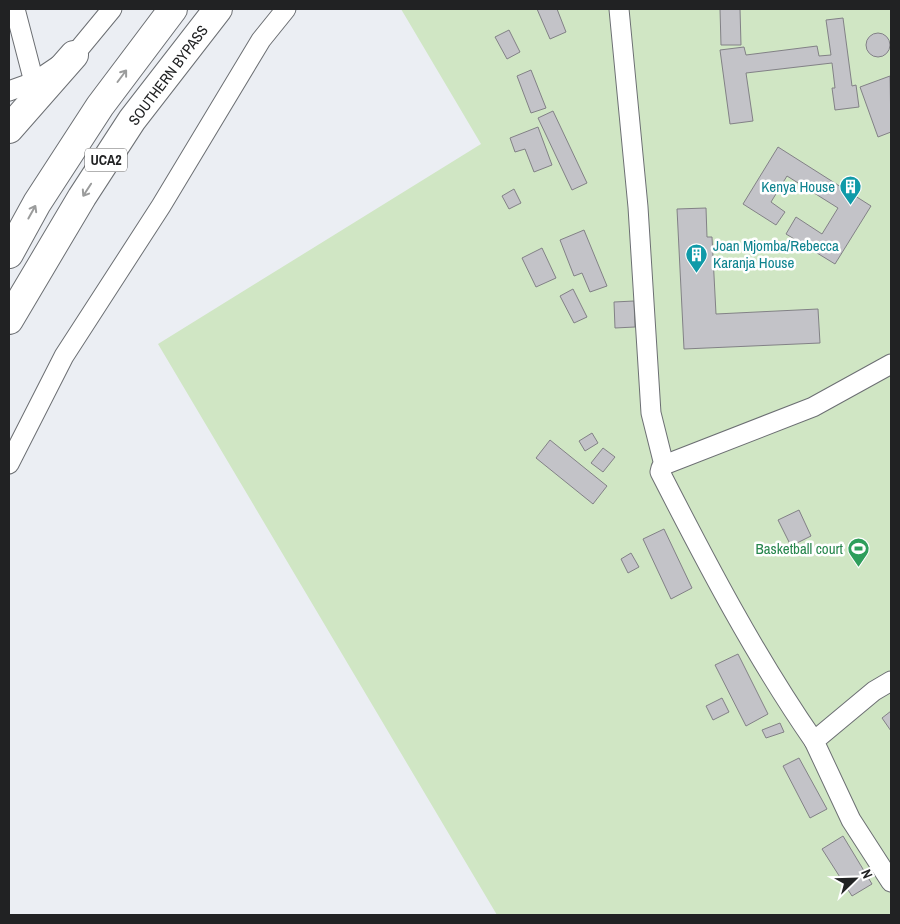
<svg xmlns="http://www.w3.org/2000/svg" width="900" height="924" viewBox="0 0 900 924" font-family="'Archivo Narrow',sans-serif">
  <rect width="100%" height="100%" fill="#ebeef3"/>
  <path fill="#d0e6c4" d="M401 9H891V915H497L158 344 481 144Z"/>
  <g fill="#c3c3c8" stroke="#828186">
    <path d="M537 9H557L566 32 550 39Z"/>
    <path d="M720 9H740L741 45H721Z"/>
    <path d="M843 18 852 86 856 85 859 107 835 110 832 88H835L832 63 746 73 753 121 730 124 720 50 744 47 746 55 817 46 819 56 831 55 826 20Z"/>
    <path d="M509 30 520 52 507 59 495 37Z"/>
    <circle cx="878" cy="45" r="12"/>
    <path d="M531 70 546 108 531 113 517 76Z"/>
    <path d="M890 76 891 132 878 137 860 87Z"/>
    <path d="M553 111 587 183 572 190 538 118Z"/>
    <path d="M538 127 552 165 534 172 525 149 515 152 510 138Z"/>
    <path d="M778 147 871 206 835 264 786 234 796 217 822 234 838 208 787 176 771 202 785 212 776 225 743 204Z"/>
    <path d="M514 189 521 203 509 209 502 196Z"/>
    <path d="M706 208 707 237H712L716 314 818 309 820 343 684 349 677 209Z"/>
    <path d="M584 230 607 286 590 292 582 273 574 276 560 240Z"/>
    <path d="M542 248 556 278 536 287 522 258Z"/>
    <path d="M573 289 587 317 574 323 560 296Z"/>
    <path d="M634 301 635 327 615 328 614 302Z"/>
    <path d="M592 433 598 443 585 451 579 441Z"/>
    <path d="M550 440 607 486 593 504 536 458Z"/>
    <path d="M603 448 615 457 603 472 591 463Z"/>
    <path d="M799 510 811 536 791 546 778 520Z"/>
    <path d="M664 529 692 588 671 599 643 539Z"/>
    <path d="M631 553 639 567 628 573 621 559Z"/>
    <path d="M738 654 768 714 746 726 715 665Z"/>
    <path d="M722 698 729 712 713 720 706 706Z"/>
    <path d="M891 711V731L882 718Z"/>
    <path d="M780 723 784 732 766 738 762 730Z"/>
    <path d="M799 758 827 809 810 818 783 766Z"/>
    <path d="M843 836 872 884 852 896 822 849Z"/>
  </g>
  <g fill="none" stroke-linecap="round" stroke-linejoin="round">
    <defs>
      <g id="minor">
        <path d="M15 9 34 82"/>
        <path d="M619 9 638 207 651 413 664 465"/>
        <path d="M9 91 34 82 74 55 112 9"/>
        <path d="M9 464 64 356 161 206 261 40 286 9"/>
        <path d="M891 681 874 691 814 741 851 820 891 882"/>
        <path d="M814 741C755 656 707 564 660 472L661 468 664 465 813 407 891 364"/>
      </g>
      <g id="highway">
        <path d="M9 129 74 55"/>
        <path d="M9 254 37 203 100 106 173 9"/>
        <path d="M9 320 82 197 132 120 218 9"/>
      </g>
    </defs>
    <use href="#minor" stroke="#6c6f73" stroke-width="21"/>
    <use href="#highway" stroke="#6c6f73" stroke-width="30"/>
    <use href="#minor" stroke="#fff" stroke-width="19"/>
    <use href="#highway" stroke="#fff" stroke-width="28"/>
  </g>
  <defs><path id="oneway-shaft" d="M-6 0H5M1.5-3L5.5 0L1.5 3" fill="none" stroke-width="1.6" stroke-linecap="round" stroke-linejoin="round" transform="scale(1.25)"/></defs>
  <g stroke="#9b9c9c">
    <use href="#oneway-shaft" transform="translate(122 76) rotate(-53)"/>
    <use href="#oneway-shaft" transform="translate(87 190) rotate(123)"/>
    <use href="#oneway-shaft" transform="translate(32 212) rotate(-61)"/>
  </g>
  <defs>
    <symbol id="building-pin" viewBox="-11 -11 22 30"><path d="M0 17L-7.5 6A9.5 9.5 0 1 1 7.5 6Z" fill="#0f9aa8" stroke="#fff"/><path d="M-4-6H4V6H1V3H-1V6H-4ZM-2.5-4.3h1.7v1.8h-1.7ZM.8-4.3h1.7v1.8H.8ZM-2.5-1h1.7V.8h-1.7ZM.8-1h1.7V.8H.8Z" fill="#fff"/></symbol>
    <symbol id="stadium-pin" viewBox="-11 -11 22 30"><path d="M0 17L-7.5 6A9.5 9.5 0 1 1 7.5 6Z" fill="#2e9e5b" stroke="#fff"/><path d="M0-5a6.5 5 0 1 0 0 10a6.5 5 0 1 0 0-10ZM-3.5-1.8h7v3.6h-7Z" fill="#fff"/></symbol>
  </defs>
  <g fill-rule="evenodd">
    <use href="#building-pin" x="838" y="174" width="25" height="34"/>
    <use href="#building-pin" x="684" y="242" width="25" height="34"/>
    <use href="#stadium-pin" x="846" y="536" width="25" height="34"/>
  </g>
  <g text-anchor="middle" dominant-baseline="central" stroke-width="5" stroke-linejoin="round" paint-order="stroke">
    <rect fill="#fff" stroke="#646465" stroke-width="1" x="85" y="148.5" width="42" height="23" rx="4"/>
    <g font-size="14" font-weight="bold" fill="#212223">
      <text x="106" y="160">UCA2</text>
    </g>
    <g font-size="15" fill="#212223" stroke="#fff">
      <text transform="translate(168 75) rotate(-53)">SOUTHERN BYPASS</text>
    </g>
    <g font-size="15" fill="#0d838f" stroke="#fff" text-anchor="end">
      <text x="835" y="186">Kenya House</text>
      <text x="713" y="245" text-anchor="start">Joan Mjomba/Rebecca<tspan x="713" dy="17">Karanja House</tspan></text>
    </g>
    <g font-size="15" fill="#27864d" stroke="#fff" text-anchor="end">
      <text x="843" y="548">Basketball court</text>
    </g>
  </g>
  <rect width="900" height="924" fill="none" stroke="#212223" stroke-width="20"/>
  <g transform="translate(855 879) rotate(67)" stroke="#ffffff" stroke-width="4" paint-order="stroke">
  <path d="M0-4L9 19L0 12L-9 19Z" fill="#212223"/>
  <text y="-8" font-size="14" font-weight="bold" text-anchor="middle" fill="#212223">N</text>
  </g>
</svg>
